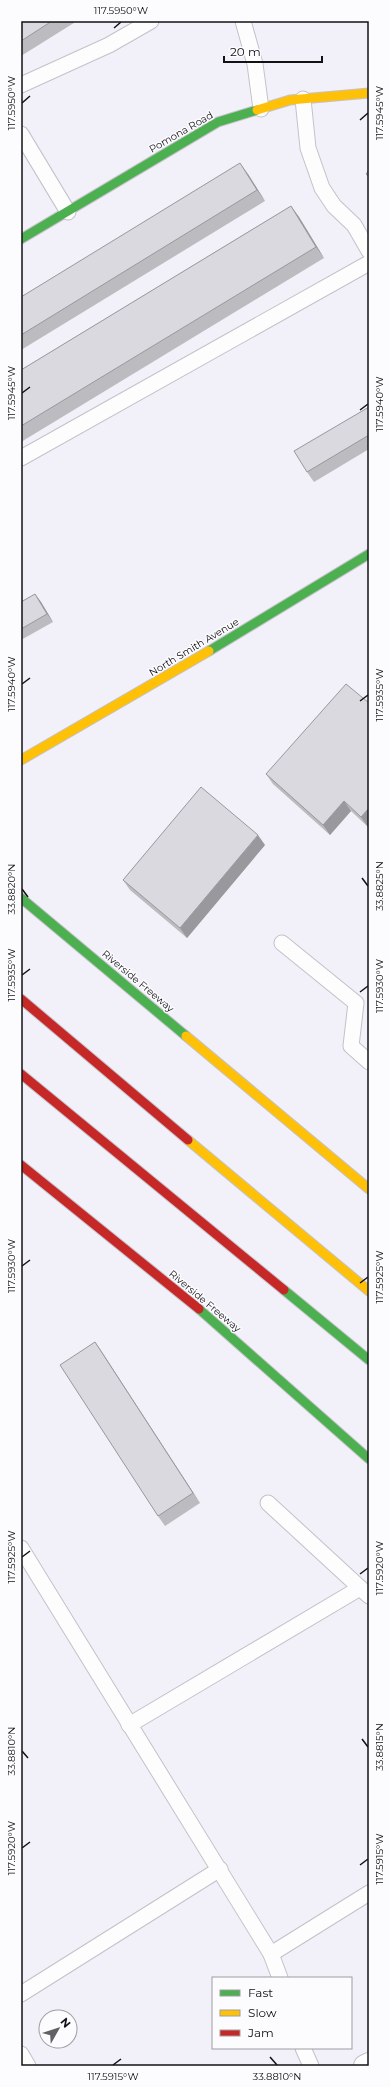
<svg xmlns="http://www.w3.org/2000/svg" width="390" height="2087" viewBox="0 0 390 2087" font-family="Montserrat,sans-serif">
  <rect width="100%" height="100%" fill="#f2f0f8"/>
  <g fill="none" stroke-linecap="round" stroke-linejoin="round">
    <defs>
      <g id="lane">
        <path d="M243 21 255 64 261 109"/>
        <path d="M21 85 109 45 151 21"/>
        <path d="M303 99 308 148 322 188 334 206 354 225 369 251"/>
        <path d="M21 134 68 212"/>
        <path d="M21 458 369 263"/>
        <path d="M282 943 356 1003 351 1046 369 1062"/>
        <path d="M268 1503 369 1596"/>
        <path d="M21 1548 271 1954 280 1978"/>
        <path d="M129 1725 360 1588"/>
        <path d="M271 1954 369 1893"/>
        <path d="M21 1994 220 1869"/>
        <path d="M303 2048 311 2066"/>
        <path d="M21 2054 28 2066"/>
      </g>
      <path id="street" d="M365 2066 369 2064"/>
      <g id="fast">
        <path d="M21 239 218 122 257 110"/>
        <path d="M209 651 369 554"/>
        <path d="M21 898 186 1036"/>
        <path d="M284 1290 369 1360"/>
        <path d="M199 1309 369 1459"/>
      </g>
      <g id="slow">
        <path d="M257 110 290 100 369 93"/>
        <path d="M21 760 209 651"/>
        <path d="M186 1036 369 1189"/>
        <path d="M188 1140 369 1291"/>
      </g>
      <g id="jam">
        <path d="M21 999 188 1140"/>
        <path d="M21 1074 284 1290"/>
        <path d="M21 1165 199 1309"/>
      </g>
    </defs>
    <use href="#lane" stroke="#c4c2c9" stroke-width="17"/>
    <use href="#street" stroke="#c4c2c9" stroke-width="24"/>
    <use href="#fast" stroke="#c4c2c9" stroke-width="11"/>
    <use href="#slow" stroke="#c4c2c9" stroke-width="11"/>
    <use href="#jam" stroke="#c4c2c9" stroke-width="11"/>
    <use href="#lane" stroke="#fdfdfe" stroke-width="15"/>
    <use href="#street" stroke="#fdfdfe" stroke-width="22"/>
    <use href="#fast" stroke="#4caf50" stroke-width="9"/>
    <use href="#slow" stroke="#ffc107" stroke-width="9"/>
    <use href="#jam" stroke="#c62828" stroke-width="9"/>
  </g>
  <g fill="#bbbbc0">
    <path d="M21 21H77L21 56Z"/>
    <path d="M248 174 265 201 21 350V297Z"/>
    <path d="M291 206 299 217 324 258 21 442V370Z"/>
    <path d="M369 407V449L314 482 307 472Z"/>
    <path d="M35 594 41 602 53 622 21 640V602Z"/>
    <path d="M369 703V826L368 827 351 811 330 835 273 784 266 774Z"/>
    <path d="M265 845 187 938 130 890 123 880Z"/>
    <path d="M95 1342 200 1503 165 1526 158 1516Z"/>
  </g>
  <g fill="#99989c">
    <path d="M240 163 248 174 265 201 257 190Z"/>
    <path d="M291 206 299 217 324 258 316 247Z"/>
    <path d="M35 594 41 602 53 622 47 614Z"/>
    <path d="M344 801 351 811 330 835 323 825Z"/>
    <path d="M369 808V826L368 827 361 817Z"/>
    <path d="M258 835 265 845 187 938 180 928Z"/>
    <path d="M95 1342 102 1352 200 1503 193 1493Z"/>
  </g>
  <g fill="#dad9df" stroke="#99989c">
    <path d="M21 21H52L21 41Z"/>
    <path d="M240 163 257 190 21 335V297Z"/>
    <path d="M369 170V177L366 174Z"/>
    <path d="M291 206 316 247 21 426V370Z"/>
    <path d="M369 407V435L307 472 294 451Z"/>
    <path d="M35 594 47 614 21 629V602Z"/>
    <path d="M346 684 369 703V808L361 817 344 801 323 825 266 774Z"/>
    <path d="M201 787 258 835 180 928 123 880Z"/>
    <path d="M95 1342 193 1493 158 1516 60 1365Z"/>
  </g>
  <path fill="none" stroke="#121216" stroke-width="1.5" d="M114 28 121 22M22 103 30 96M360 120 368 113M22 393 30 387M360 410 368 404M22 684 30 678M360 701 368 695M362 878 368 886M22 889 28 897M22 975 30 969M360 992 368 986M22 1266 30 1260M360 1283 368 1277M22 1557 30 1551M360 1574 368 1568M362 1739 368 1747M22 1751 28 1758M22 1848 30 1842M360 1865 368 1859M270 2057 277 2065M113 2065 121 2059"/>
  <g text-anchor="middle" dominant-baseline="central" stroke-width="3" stroke-linejoin="round" paint-order="stroke">
    <g font-size="10" fill="#121216" stroke="#fcfcff">
      <text transform="translate(181 132) rotate(-30)">Pomona Road</text>
      <text transform="translate(194 647) rotate(-31)">North Smith Avenue</text>
      <text transform="translate(138 981) rotate(40)">Riverside Freeway</text>
      <text transform="translate(205 1301) rotate(40)">Riverside Freeway</text>
    </g>
  </g>
  <rect width="390" height="2087" fill="none" stroke="#fcfcff" stroke-width="44"/>
  <rect x="212" y="1977" width="140" height="72" fill="#fcfcff" stroke="#9e9ea2"/>
  <rect x="220" y="1990" width="20" height="6" fill="#4caf50" stroke="#9e9ea2"/>
  <text x="248" y="1997" font-size="12" fill="#121216">Fast</text>
  <rect x="220" y="2010" width="20" height="6" fill="#ffc107" stroke="#9e9ea2"/>
  <text x="248" y="2017" font-size="12" fill="#121216">Slow</text>
  <rect x="220" y="2030" width="20" height="6" fill="#c62828" stroke="#9e9ea2"/>
  <text x="248" y="2037" font-size="12" fill="#121216">Jam</text>
  <g transform="translate(58 2029) rotate(51)"><circle r="19" fill="#fcfcff" stroke="#9e9ea2"/>
  <path d="M0-3L7 15L0 10L-7 15Z" fill="#606065"/>
  <text y="-6" font-size="11" font-weight="bold" text-anchor="middle" fill="#121216">N</text>
  </g>
  <path d="M224 56v6h98v-6" fill="none" stroke="#121216" stroke-width="2"/>
  <text x="230" y="56" font-size="12" fill="#121216" stroke="#fcfcff" stroke-width="3" paint-order="stroke">20 m</text>
  <rect x="22" y="22" width="346" height="2043" fill="none" stroke="#121216" stroke-width="1.5"/>
  <g font-size="10" text-anchor="middle" fill="#121216">
    <text x="121" y="14">117.5950°W</text>
    <text transform="translate(11 103) rotate(-90)" y="4">117.5950°W</text>
    <text transform="translate(379 113) rotate(-90)" y="4">117.5945°W</text>
    <text transform="translate(11 393) rotate(-90)" y="4">117.5945°W</text>
    <text transform="translate(379 404) rotate(-90)" y="4">117.5940°W</text>
    <text transform="translate(11 684) rotate(-90)" y="4">117.5940°W</text>
    <text transform="translate(379 695) rotate(-90)" y="4">117.5935°W</text>
    <text transform="translate(379 886) rotate(-90)" y="4">33.8825°N</text>
    <text transform="translate(11 889) rotate(-90)" y="4">33.8820°N</text>
    <text transform="translate(11 975) rotate(-90)" y="4">117.5935°W</text>
    <text transform="translate(379 986) rotate(-90)" y="4">117.5930°W</text>
    <text transform="translate(11 1266) rotate(-90)" y="4">117.5930°W</text>
    <text transform="translate(379 1277) rotate(-90)" y="4">117.5925°W</text>
    <text transform="translate(11 1557) rotate(-90)" y="4">117.5925°W</text>
    <text transform="translate(379 1568) rotate(-90)" y="4">117.5920°W</text>
    <text transform="translate(379 1747) rotate(-90)" y="4">33.8815°N</text>
    <text transform="translate(11 1751) rotate(-90)" y="4">33.8810°N</text>
    <text transform="translate(11 1848) rotate(-90)" y="4">117.5920°W</text>
    <text transform="translate(379 1859) rotate(-90)" y="4">117.5915°W</text>
    <text x="113" y="2080">117.5915°W</text>
    <text x="277" y="2080">33.8810°N</text>
  </g>
</svg>
